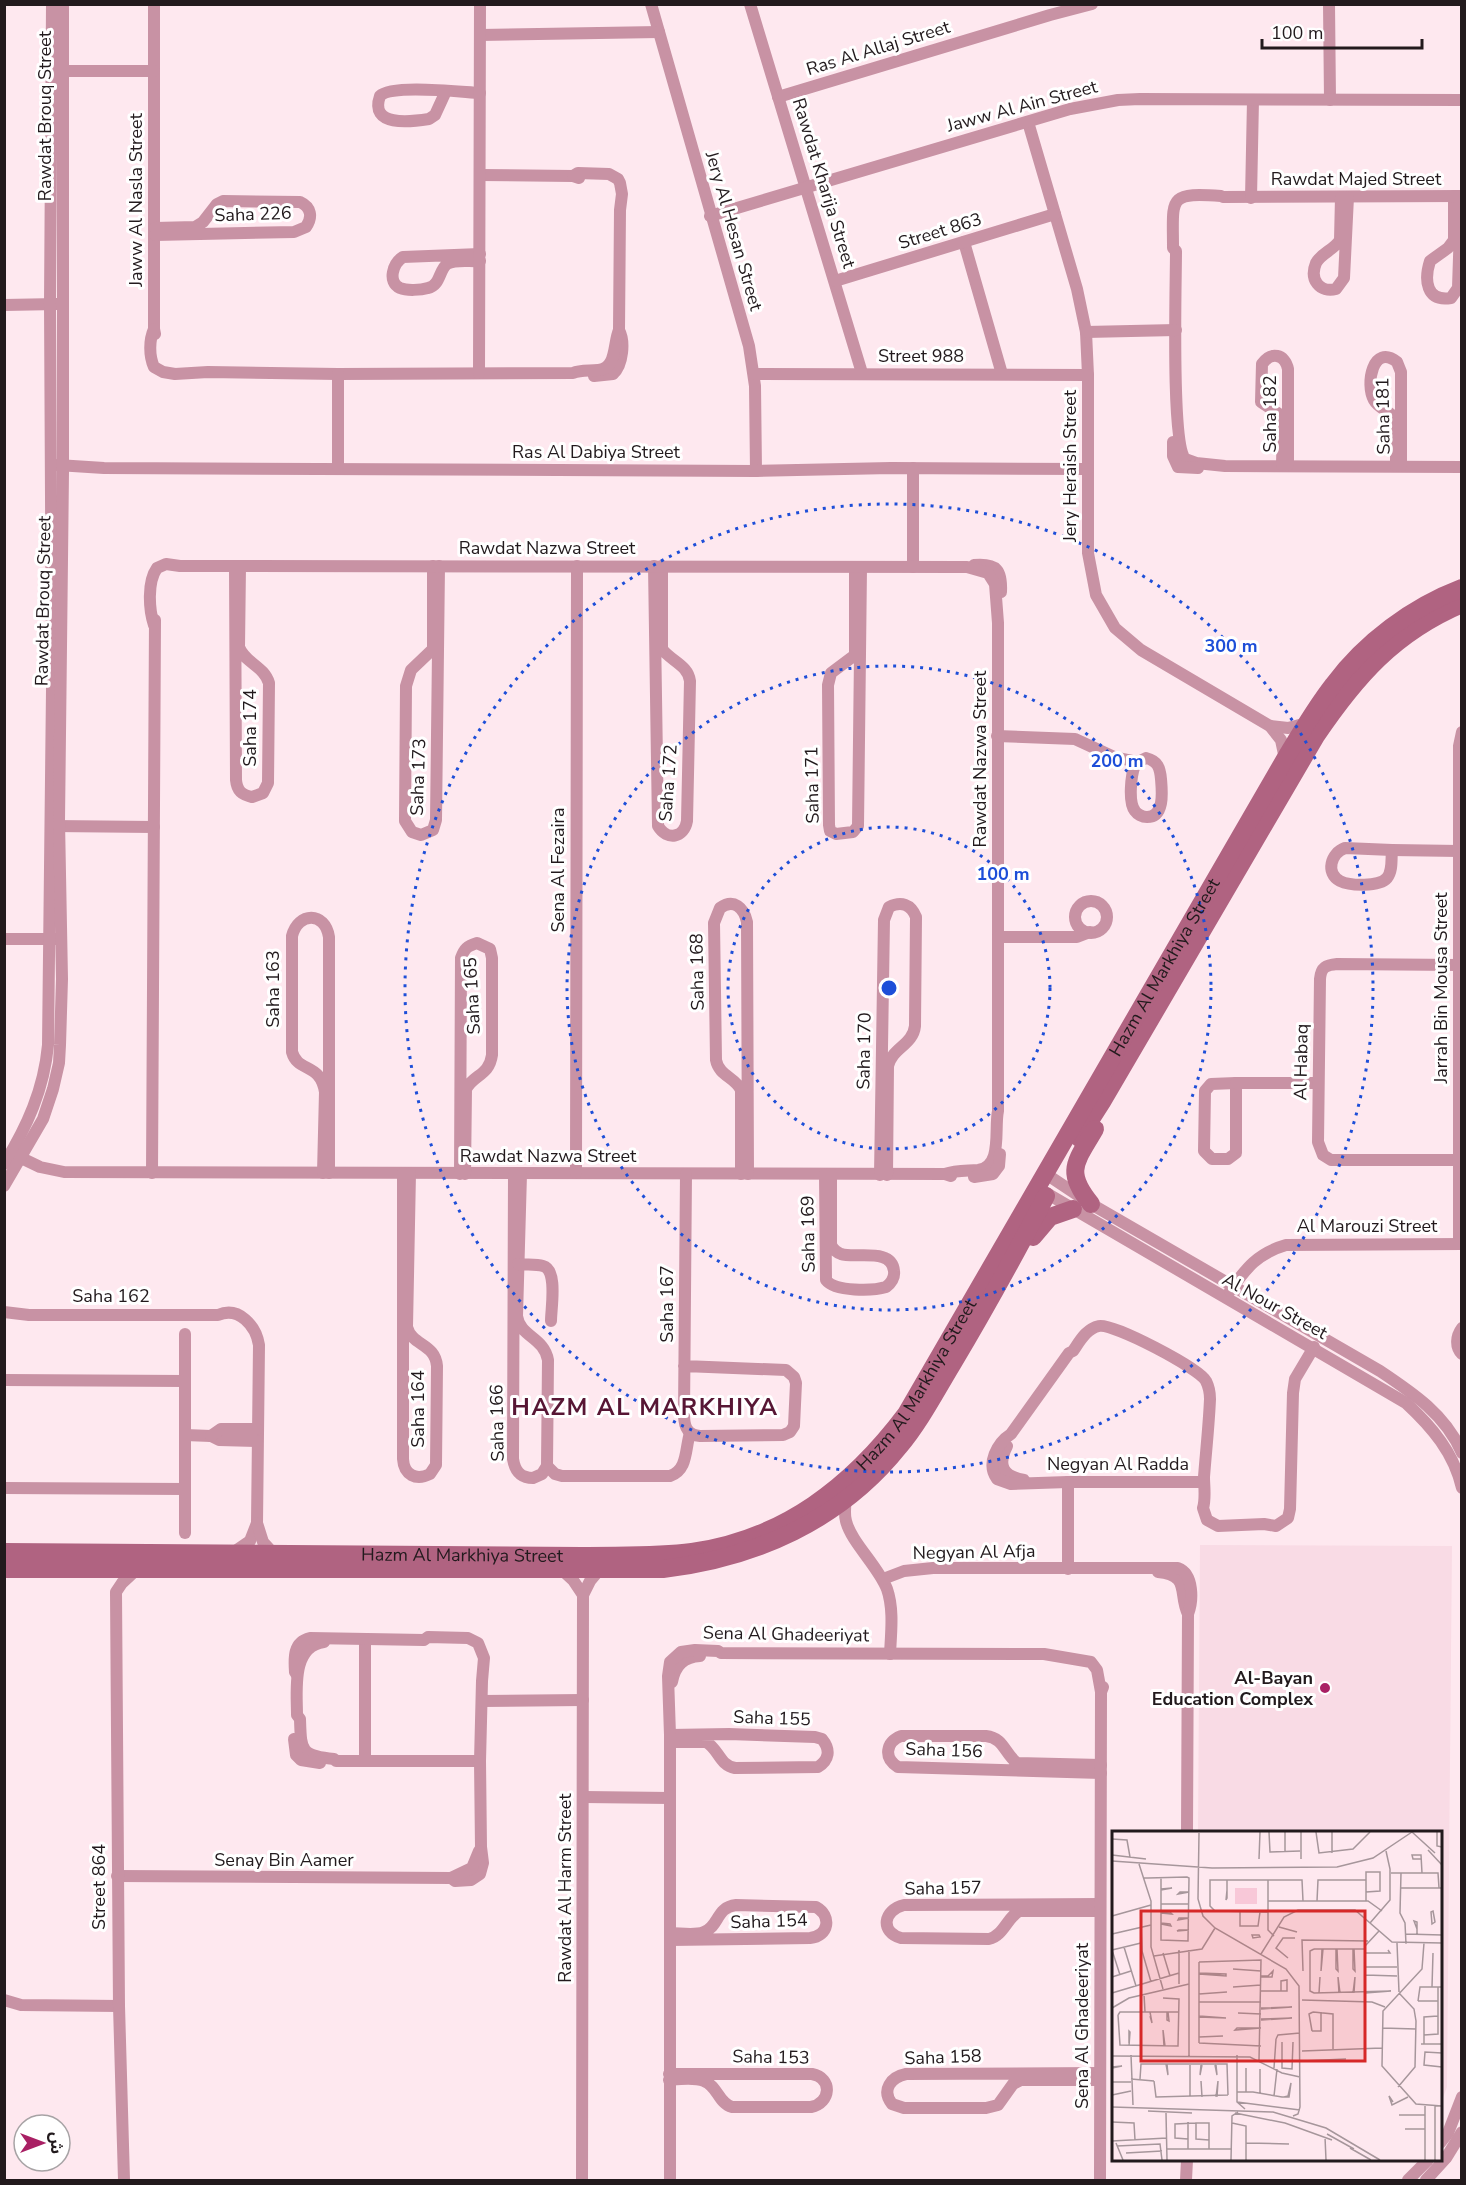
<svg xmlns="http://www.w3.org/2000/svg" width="1466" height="2185" viewBox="0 0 1466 2185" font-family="'Nunito Sans','Noto Sans Arabic',sans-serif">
  <rect width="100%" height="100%" fill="#fee8ef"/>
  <path fill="#f9dbe5" d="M1200 1545 1452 1546 1447 2087 1441 2103 1440 1832H1198Z"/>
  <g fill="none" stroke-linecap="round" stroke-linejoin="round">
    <g stroke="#c892a4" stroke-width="12">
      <path d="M154 4V329L155 334"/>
      <path d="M651 4 749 346 755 386 756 471"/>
      <path d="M750 4 862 373"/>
      <path d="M1329 4 1330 100"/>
      <path d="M480 35 659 32"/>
      <path d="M56 71H154"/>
      <path d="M446 91 435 115 429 119C410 122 369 127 380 96 392 84 460 92 480 93"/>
      <path d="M778 97 1050 15 1092 4"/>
      <path d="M1028 122 1077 289 1086 332 1088 375V553L1096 595 1115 628 1141 650 1270 726 1281 740 1285 759"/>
      <path d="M480 175 573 176 579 178"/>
      <path d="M573 176 578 173 609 174 618 179 620 183 622 194 620 210 619 330C625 341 623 365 613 374L594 376"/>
      <path d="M1454 196V240L1448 248 1430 261C1424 280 1426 302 1451 298L1458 288 1461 196"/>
      <path d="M1462 196 1223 197 1221 196C1167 192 1173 198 1173 248L1176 251C1176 285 1171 441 1185 459L1196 463 1225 466 1462 467"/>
      <path d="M1341 197 1340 240C1334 250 1321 253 1316 263 1309 280 1320 293 1336 289L1344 278 1348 197"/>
      <path d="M1251 198 1253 100"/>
      <path d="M710 216 1070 109 1118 100 1140 99 1462 100"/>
      <path d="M155 228 195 227 203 222 217 204 223 201 300 202C311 207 313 217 306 227L294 232 155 235"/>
      <path d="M964 242 1002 374"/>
      <path d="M480 254 403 257C393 263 387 282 400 288 407 291 421 290 428 288 440 286 439 270 447 264 455 259 471 262 480 261"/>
      <path d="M835 281 1055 214"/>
      <path d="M4 305 58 304"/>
      <path d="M154 329C149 340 149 356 154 367L163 372 175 374 208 372 338 374 573 373C580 370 589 371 598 370 617 369 613 343 619 330"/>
      <path d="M1086 332 1176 330"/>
      <path d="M479 373 480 4"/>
      <path d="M754 374 1088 375"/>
      <path d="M1173 442V456L1178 467 1198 468"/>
      <path d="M57 465 104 468 756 471 891 468 1088 469"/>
      <path d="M1282 465 1283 420 1279 414 1261 402 1262 364C1271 351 1285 354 1288 369V465"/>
      <path d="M1396 466V419C1390 411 1379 409 1374 400 1365 384 1373 343 1397 362L1401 372V466"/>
      <path d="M338 468V374"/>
      <path d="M974 565C997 563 1002 570 1001 592"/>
      <path d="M235 566 236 780C237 791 242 795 252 797L263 793 268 783 269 683C264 666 245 663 239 647L240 566"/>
      <path d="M433 566V649L411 670 406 686 405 821 412 832 421 835 433 830 436 820 439 566"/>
      <path d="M654 566 658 826C667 841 684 838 687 821L690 681C688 665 671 661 662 649V566"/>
      <path d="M913 567V468"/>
      <path d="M855 568V655L831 673 828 685 829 825 830 831 836 834 853 832 858 826 861 568"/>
      <path d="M154 625C149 610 147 582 157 568L166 564 180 566 967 567 988 573 995 584 998 623V1111C994 1129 1003 1167 978 1170 967 1171 956 1170 945 1174"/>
      <path d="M1270 726 1288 728 1307 723"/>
      <path d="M997 736 1075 739 1114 757 1138 762"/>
      <path d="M1146 758C1158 761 1160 768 1161 779 1162 791 1165 817 1147 817 1142 817 1137 814 1135 811 1128 802 1131 775 1135 765L1138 762Z"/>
      <path d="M53 826 154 827"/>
      <path d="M1345 848 1392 850C1391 858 1393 871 1387 878 1379 887 1350 886 1340 881 1325 873 1331 853 1345 848Z"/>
      <path d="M1392 850 1459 851"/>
      <circle cx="1091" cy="917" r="16"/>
      <path d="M998 937H1077L1090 932"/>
      <path d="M4 939H56"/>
      <path d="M1236 1083V1153L1228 1159H1212L1204 1151 1205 1091 1211 1084Z"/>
      <path d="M1236 1083H1318"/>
      <path d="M15 1155 40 1167 64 1172 945 1174 951 1176"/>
      <path d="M1459 1160H1331L1323 1155 1318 1142 1320 979C1321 967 1326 965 1337 964L1459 965"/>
      <path d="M4 1164C27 1127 44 1089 48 1045L52 690 50 304 52 4"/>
      <path d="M152 1173 155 620"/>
      <path d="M323 1173 325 1092C320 1062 298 1073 292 1052V936C298 912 325 911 329 937V1173"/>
      <path d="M403 1173V1459C404 1475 416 1481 430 1474L436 1465 437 1366C435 1343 412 1346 407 1327L410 1173"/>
      <path d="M576 1173 577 566"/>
      <path d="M460 1174 461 958C464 949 467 946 477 943L490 949 492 958V1055C489 1076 474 1074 466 1089L465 1174"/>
      <path d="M514 1174 513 1459C515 1471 520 1478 533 1478L542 1474 547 1466 548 1360C544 1337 520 1337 517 1316L521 1174"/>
      <path d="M741 1174V1090C735 1077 719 1076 716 1060L714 923 720 908C734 898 744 908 747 922L748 1174"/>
      <path d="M825 1174 826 1280C835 1292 873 1291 886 1287 891 1283 895 1278 894 1271 892 1247 855 1259 841 1254 836 1252 833 1249 831 1245V1174"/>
      <path d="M1046 1174 1091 1204 1380 1371C1413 1393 1446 1415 1462 1453"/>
      <path d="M880 1175 884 920 889 907C901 901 911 904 916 917L915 1026C913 1045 892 1048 888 1066L887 1175"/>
      <path d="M974 1177 993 1174 999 1166 1000 1154"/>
      <path d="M4 1186 43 1119 53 1089 59 1063 60 1045 62 979 59 821 63 472V4"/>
      <path d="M1041 1190 1406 1403C1432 1427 1454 1453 1462 1488"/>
      <path d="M1459 1244V746L1462 732"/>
      <path d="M518 1264C526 1265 536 1264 543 1266 558 1270 551 1308 551 1321"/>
      <path d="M1230 1291C1246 1268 1258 1253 1286 1245L1462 1244"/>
      <path d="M4 1312 29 1315H218C239 1306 256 1326 259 1345L257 1523 250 1541 234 1552"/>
      <path d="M1462 1328C1456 1336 1455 1347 1462 1354"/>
      <path d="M684 1366 786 1370 794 1377 796 1383 794 1426 790 1432 783 1435 700 1436C686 1435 684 1425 684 1414L686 1174"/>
      <path d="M4 1380 185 1381"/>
      <path d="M185 1435 211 1436 219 1440 257 1441"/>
      <path d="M211 1436 221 1429H257"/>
      <path d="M1007 1446C997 1466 1003 1476 1024 1480"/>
      <path d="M547 1466 555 1474 562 1476H670C688 1470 685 1449 690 1433"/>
      <path d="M1204 1482H1068L1011 1484 997 1479C986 1464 997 1443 1011 1434L1069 1353 1073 1351C1080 1341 1086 1329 1099 1326 1113 1323 1199 1368 1206 1381 1209 1387 1210 1393 1210 1399 1209 1424 1206 1451 1204 1477 1204 1487 1206 1498 1203 1508L1207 1520 1218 1526 1264 1524 1276 1526 1288 1518 1290 1509 1293 1393 1295 1379 1314 1347"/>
      <path d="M4 1488 185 1489"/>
      <path d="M846 1498C845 1506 844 1514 846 1521 851 1542 878 1566 887 1589 894 1609 891 1633 890 1654"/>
      <path d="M257 1523 263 1542 274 1554"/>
      <path d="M185 1533V1334"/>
      <path d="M560 1568 573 1580 583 1595"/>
      <path d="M1068 1569V1482"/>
      <path d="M1158 1572C1191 1575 1178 1594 1188 1614L1187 1832"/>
      <path d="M883 1579 904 1571 933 1568H1178C1194 1574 1193 1601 1188 1614"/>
      <path d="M365 1640V1761"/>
      <path d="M324 1642C291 1646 297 1691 297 1715L300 1719C301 1750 300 1756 334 1759L336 1761H480"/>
      <path d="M297 1675 295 1672C294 1658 293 1642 310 1638L424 1640 428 1637 468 1638 478 1643 484 1658 482 1681 480 1761 481 1847 483 1863 480 1874 471 1880 455 1881 451 1878"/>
      <path d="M672 1682C675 1665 684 1657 700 1656"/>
      <path d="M482 1701 583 1700"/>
      <path d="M670 1735 729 1734 815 1737 822 1739C831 1750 829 1760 818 1767L735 1768C719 1765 719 1749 706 1742H670"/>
      <path d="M294 1739 296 1755 301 1760 320 1763"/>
      <path d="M1101 1765 1017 1763C1004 1753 1004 1738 986 1736H901C886 1742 883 1758 898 1767L1101 1773"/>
      <path d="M584 1797 670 1798"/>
      <path d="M117 1876 451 1878 472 1868 479 1851"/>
      <path d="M1100 1904 904 1905C883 1910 880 1932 901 1938L989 1939C1003 1936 1007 1918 1019 1911H1100"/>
      <path d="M670 1940 810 1938C829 1936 832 1916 816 1907L736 1905C716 1907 719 1927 704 1932 695 1936 680 1933 670 1933"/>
      <path d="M4 2000 21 2005 119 2006"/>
      <path d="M1100 2073 906 2074C891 2077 881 2090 892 2104L904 2108H986L998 2105 1013 2084 1021 2080H1100"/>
      <path d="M669 2080C680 2079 694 2077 704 2081 718 2086 718 2103 732 2107H811C831 2103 833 2078 812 2074H669"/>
      <path d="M1440 2143 1448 2133 1462 2097"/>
      <path d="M124 2180 119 2006 116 1592 122 1583 136 1570"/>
      <path d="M582 2180 583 1595 590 1581 600 1569"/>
      <path d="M670 2180V1735L668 1676 670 1662 681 1652 695 1650 718 1651 721 1653 1044 1654 1091 1662 1097 1670 1101 1692"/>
      <path d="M1100 2180 1101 1692 1103 1687"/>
      <path d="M1186 2180 1187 2160"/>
      <path d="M1408 2180 1428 2160"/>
      <path d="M1426 2180 1446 2158 1462 2132"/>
    </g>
    <g stroke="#b06381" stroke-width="18">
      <path d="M1079 1138 1102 1102 1316 736C1356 677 1394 633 1462 604"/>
      <path d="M1091 1204C1064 1171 1076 1162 1095 1129"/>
      <path d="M1033 1237 1050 1217 1073 1209"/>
      <path id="s1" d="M4 1552 582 1556C619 1555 656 1557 692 1552 784 1539 852 1486 906 1414L1285 759C1300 734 1315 708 1333 685 1365 642 1412 607 1462 588"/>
      <path d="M4 1569H663C755 1558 840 1521 899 1447 920 1422 936 1391 953 1363 986 1308 1016 1253 1046 1196"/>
    </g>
  </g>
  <g fill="none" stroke="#1d4ed8" stroke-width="3" stroke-dasharray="3 6">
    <circle cx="889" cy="988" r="161"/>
    <circle cx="889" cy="988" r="322"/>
    <circle cx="889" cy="988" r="484"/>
  </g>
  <circle fill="#a92064" stroke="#fff" stroke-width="2" cx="1325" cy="1688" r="6"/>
  <g text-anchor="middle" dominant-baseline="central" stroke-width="6" stroke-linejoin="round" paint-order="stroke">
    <g font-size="18" fill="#221a1d" stroke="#fff">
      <text transform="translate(878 48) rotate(-17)">Ras Al Allaj Street</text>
      <text transform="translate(1022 106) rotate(-15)">Jaww Al Ain Street</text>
      <text transform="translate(45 116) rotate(-90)">Rawdat Brouq Street</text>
      <text x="1356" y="179">Rawdat Majed Street</text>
      <text transform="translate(824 183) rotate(73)">Rawdat Kharija Street</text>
      <text transform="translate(136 200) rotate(-90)">Jaww Al Nasla Street</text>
      <text transform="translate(253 214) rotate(-2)">Saha 226</text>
      <text transform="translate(734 231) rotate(74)">Jery Al Hesan Street</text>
      <text transform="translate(940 231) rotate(-17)">Street 863</text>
      <text x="921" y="356">Street 988</text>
      <text transform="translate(1270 414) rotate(-90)">Saha 182</text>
      <text transform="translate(1383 416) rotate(-91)">Saha 181</text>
      <text x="596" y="452">Ras Al Dabiya Street</text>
      <text transform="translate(1070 466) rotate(-90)">Jery Heraish Street</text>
      <text x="547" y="548">Rawdat Nazwa Street</text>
      <text transform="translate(43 601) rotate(-89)">Rawdat Brouq Street</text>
      <text transform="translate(250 728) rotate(-90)">Saha 174</text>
      <text transform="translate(980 759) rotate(-90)">Rawdat Nazwa Street</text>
      <text transform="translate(418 777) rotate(-88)">Saha 173</text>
      <text transform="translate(668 783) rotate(-86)">Saha 172</text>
      <text transform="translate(812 785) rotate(-91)">Saha 171</text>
      <text transform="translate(558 870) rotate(-90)">Sena Al Fezaira</text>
      <text stroke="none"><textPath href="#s1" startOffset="1466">Hazm Al Markhiya Street</textPath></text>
      <text transform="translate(697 972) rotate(-91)">Saha 168</text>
      <text transform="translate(1441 988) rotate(-90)">Jarrah Bin Mousa Street</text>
      <text transform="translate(273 989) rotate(-90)">Saha 163</text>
      <text transform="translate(472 996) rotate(-93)">Saha 165</text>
      <text transform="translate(864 1051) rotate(-89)">Saha 170</text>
      <text transform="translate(1301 1062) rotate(-89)">Al Habaq</text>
      <text x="548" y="1156">Rawdat Nazwa Street</text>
      <text x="1367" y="1226">Al Marouzi Street</text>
      <text transform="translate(808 1234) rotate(-91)">Saha 169</text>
      <text x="111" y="1296">Saha 162</text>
      <text transform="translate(667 1304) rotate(-90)">Saha 167</text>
      <text transform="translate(1275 1306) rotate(29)">Al Nour Street</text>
      <text stroke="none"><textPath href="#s1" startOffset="980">Hazm Al Markhiya Street</textPath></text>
      <text transform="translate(418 1409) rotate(-90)">Saha 164</text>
      <text transform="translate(497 1423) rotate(-91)">Saha 166</text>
      <text x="1118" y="1464">Negyan Al Radda</text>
      <text transform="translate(974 1552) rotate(-1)">Negyan Al Afja</text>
      <text stroke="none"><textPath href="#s1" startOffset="458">Hazm Al Markhiya Street</textPath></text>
      <text transform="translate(786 1634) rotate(1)">Sena Al Ghadeeriyat</text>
      <text transform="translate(772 1718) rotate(2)">Saha 155</text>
      <text transform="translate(944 1750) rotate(2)">Saha 156</text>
      <text x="284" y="1860">Senay Bin Aamer</text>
      <text transform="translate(99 1887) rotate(-90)">Street 864</text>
      <text transform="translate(565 1888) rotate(-90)">Rawdat Al Harm Street</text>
      <text transform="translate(943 1888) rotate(-1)">Saha 157</text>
      <text transform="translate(769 1921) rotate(-2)">Saha 154</text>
      <text transform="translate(1082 2026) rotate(-90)">Sena Al Ghadeeriyat</text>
      <text transform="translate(771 2057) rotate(1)">Saha 153</text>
      <text transform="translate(943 2057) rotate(-2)">Saha 158</text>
    </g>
    <g font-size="18" font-weight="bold" fill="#221a1d" stroke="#fff" text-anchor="end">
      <text x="1313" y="1678">Al-Bayan<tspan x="1313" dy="21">Education Complex</tspan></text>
    </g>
    <g font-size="24" font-weight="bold" letter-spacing="1.5" fill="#571634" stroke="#fff">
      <text x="645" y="1407">HAZM AL MARKHIYA</text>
    </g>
  </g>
  <g transform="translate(1112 1831)">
    <rect width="330" height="330" fill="#fee8ef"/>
    <path d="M123 57H145V73H123Z" fill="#f8c8d8"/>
    <path fill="none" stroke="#a6969b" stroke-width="1.5" d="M157 1 158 21 188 20M173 1V21M189 1V28M204 1 207 22 241 18 258 1M300 1 323 22M325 1V15L330 16M87 2 86 68 91 85 103 97 174 138 187 155 188 276 186 283 181 285M0 8 15 9 18 26M316 19 330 34M220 22V1M0 24 34 28M147 28 148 1M309 28H301L300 24H309L310 42M0 30 100 37 225 36 261 27 300 1M27 33 39 70V116L51 158M279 42H326L327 57M289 42 288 82 293 92 294 113M32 47H36L75 46 77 47 76 110 49 109V47M115 49V67L114 69 115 59M156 49V99L162 105M288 57H330M49 58 60 57 49 59M77 61H68L66 63 77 61M254 61 268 60V41H254V70M156 70H256L270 80M205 70 206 49H254M49 73H77M321 80 323 91 320 93 319 81ZM49 81H58L60 83 49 82M128 81V95H146L148 81M156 81 103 80 98 75V49H190L191 70M0 85 39 74M77 87H67L66 89 77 87M49 92 58 93 59 95 49 93M258 92 278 69V38L274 20M29 94 30 120 39 151M167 96 185 101M77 99H67L65 100 77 99M0 103 39 94M294 103 330 104M140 104H147L148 106 141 107ZM305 104V91L302 90 305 98M285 112 287 161M312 112 310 138 271 180 270 235 304 273 330 275M12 116 24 155M202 118H253M210 118 209 140 211 118M224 118V138L226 140 225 118M241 118V138L243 140 242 118M0 119 29 112M0 119 8 144M51 122 58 145M253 122H278L276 119M149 123 172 86 186 79H243L280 111 330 112M42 125 90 118 103 97M176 127 164 117 171 107H183M87 131 149 129 147 229M253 136H285M149 140 121 138 149 140M191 140 190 109 256 110M87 142 114 143V145L87 143M253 144 285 145M0 146 19 140M149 146H160L161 140 156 145H149M67 153V119M149 154 121 156 149 154M320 156 321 122M149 160H175V149L169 150V160M0 162 67 142M202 162 279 160 253 162M202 162 198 160V120L202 118M207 162 208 146 207 162M227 162 226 146 228 162M241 162 243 146 242 162M32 163 33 181M87 163 115 161 87 163M190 169 260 171 273 176M306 170 308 156H330M306 170H326M87 171H149M253 171V115L267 100M0 177 17 167 77 153M149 177 180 176 149 178M55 181V189L57 190 56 181M201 181 221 183V218M149 183 126 182 149 183M6 184 8 214 66 215 67 168 51 167M6 184 8 181H67M38 185 40 192 38 181M87 185 114 187 87 186M149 188 180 187 149 189M149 197H125L123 199 149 197M270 197 304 198M200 200H209V181M200 200 197 183 201 181M312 204 326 203V156M87 206 111 205 87 206M164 208 166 204 188 202M170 211V237L180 238 181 211M87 212V131M87 212 149 215M309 213H330M312 213V186L326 185M17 215 18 201 17 200V212M52 215 51 199 53 215M190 220 270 217M330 222 313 221 312 234 330 236M19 224 21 274M125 224V271L133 278M0 225 138 226 170 242 188 246M77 225V119M190 230 234 228M54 233 56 244 55 233M89 234 88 244 90 234M103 234 105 244 104 234M0 236 10 235 0 237M134 237V261M162 237 164 208M19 248 42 250M28 248 29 233H115L116 264M42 250 44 266 116 264M0 251H19M286 256 303 236 304 190 302 178 287 162M125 261H141L170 266H177L179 252 176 265 172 266M148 262V238M0 264 19 260M162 265 165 238M78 266V234M90 266 89 250 90 266M104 266 106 250 105 266M125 271 188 279M281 271 277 265 280 274 296 266M313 275V329M323 275V329M0 276 161 281 214 297 268 329M36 280 80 282M54 282 55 329M123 282 173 292 220 309M287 284H313M0 291 22 292 23 309M76 291V318M120 292 134 295V329M293 298H313M215 303 242 318M213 306 214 329M76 308 63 307V293L84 292M0 310 55 307M4 312 11 329M134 312 177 313M5 315 48 313 50 329M238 317 259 329M55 318H119M97 318V292H84V308L97 309M14 322 50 320M119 329 120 285 126 281"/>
    <path fill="#d62828" fill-opacity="0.15" stroke="#d62828" stroke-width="3" d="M29 80H253V230H29Z"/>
    <rect width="330" height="330" fill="none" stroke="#221a1d" stroke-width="3"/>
  </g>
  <circle cx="889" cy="988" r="9" fill="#1d4ed8" stroke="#fff" stroke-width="3"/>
  <g font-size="18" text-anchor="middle" font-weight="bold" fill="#1d4ed8" stroke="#fff" stroke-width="6" stroke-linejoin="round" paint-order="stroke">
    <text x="1231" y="652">300 m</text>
    <text x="1117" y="767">200 m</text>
    <text x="1003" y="880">100 m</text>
  </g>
  <rect width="1466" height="2185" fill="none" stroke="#221a1d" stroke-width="12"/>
  <g transform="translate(42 2143) rotate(90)"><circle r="28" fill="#ffffff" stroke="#a7a3a5" stroke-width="1.5"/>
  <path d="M0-4.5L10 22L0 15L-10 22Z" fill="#a92064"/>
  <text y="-9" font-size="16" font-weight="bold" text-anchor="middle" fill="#221a1d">ش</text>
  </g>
  <path d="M1262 39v9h160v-9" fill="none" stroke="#221a1d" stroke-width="3"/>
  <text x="1271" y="39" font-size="18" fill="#221a1d" stroke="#ffffff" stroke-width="4.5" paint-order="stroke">100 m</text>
</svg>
